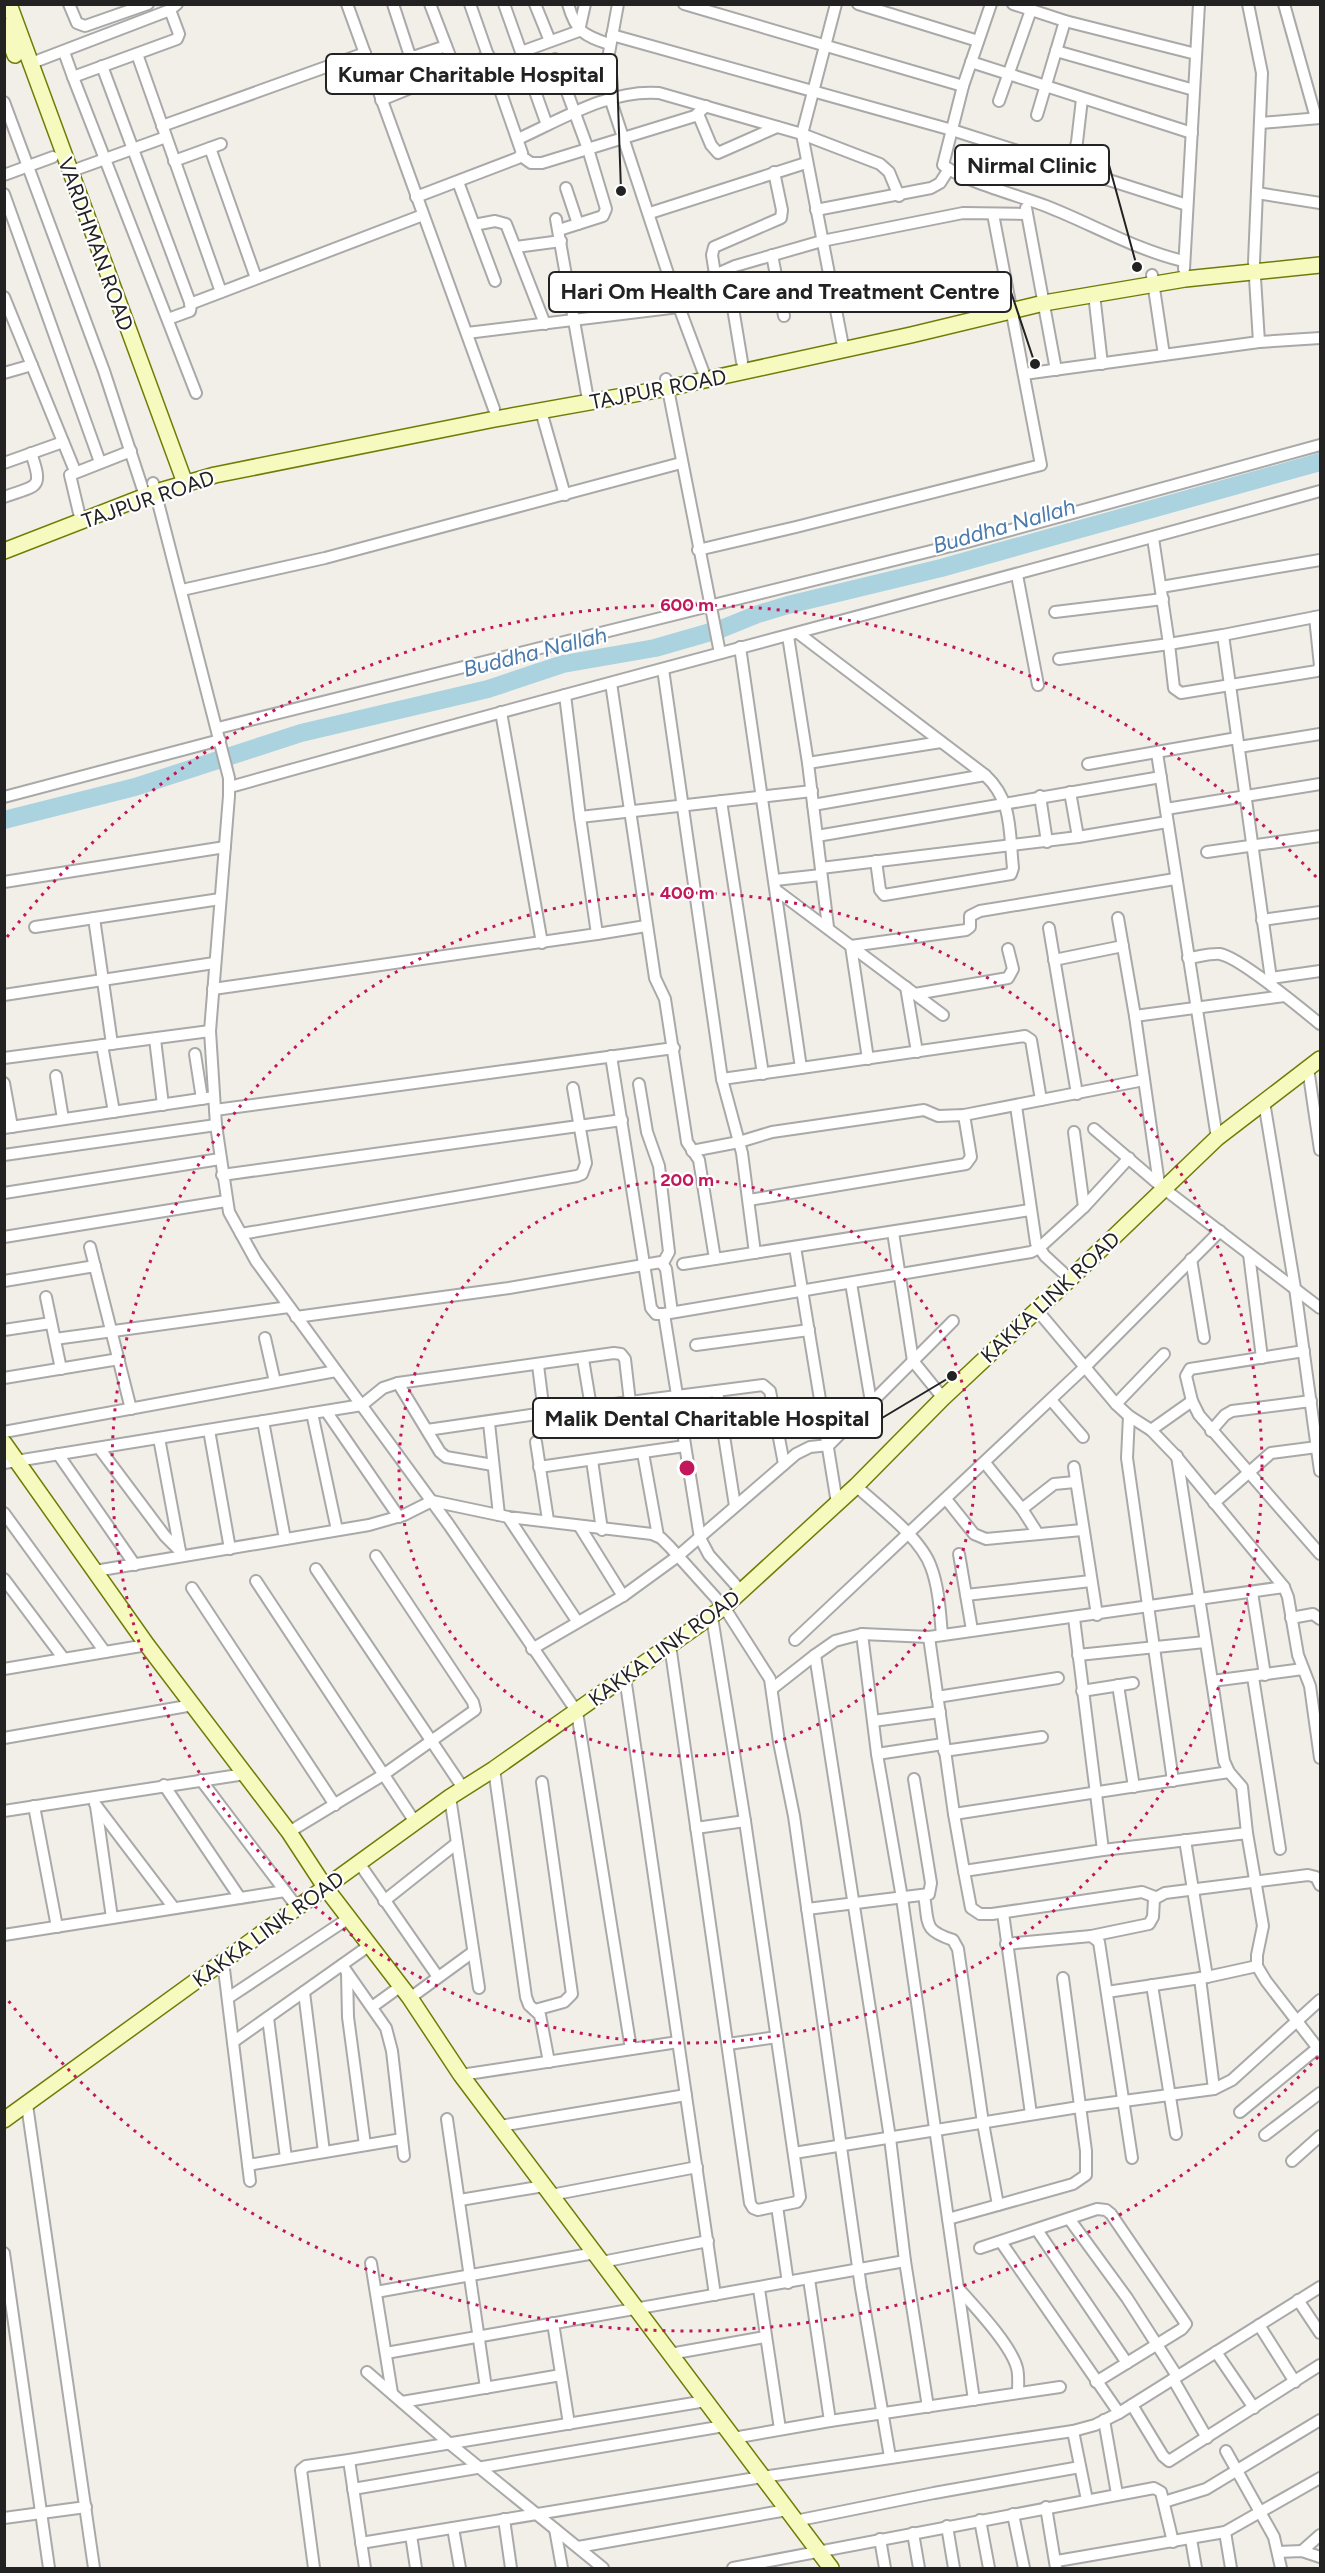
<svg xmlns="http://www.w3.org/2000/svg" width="1325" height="2573" viewBox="0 0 1325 2573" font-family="Figtree,sans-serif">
  <rect width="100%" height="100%" fill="#f2efe9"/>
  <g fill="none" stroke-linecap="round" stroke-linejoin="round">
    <path stroke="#aad3df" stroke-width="18" d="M4 820 135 787 301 733 488 689 563 664 655 648 721 629 758 614 788 605 941 568 1320 462"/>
    <defs>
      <g id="street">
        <path d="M69 4 77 23 85 26 148 4"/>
        <path d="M347 4 494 409"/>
        <path d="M393 4 410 56H416L446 46"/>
        <path d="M430 4 455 69"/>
        <path d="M504 4 547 125"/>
        <path d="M535 4 550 41"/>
        <path d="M568 4C576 32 583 35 609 44"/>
        <path d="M618 4 607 64 610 98 679 307 703 371"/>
        <path d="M684 4 963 86"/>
        <path d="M836 4 802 134 842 341"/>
        <path d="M858 4 978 41"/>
        <path d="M991 4 963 86 943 165C963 181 1020 196 1046 206 1092 224 1134 249 1183 261"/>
        <path d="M1013 4 1065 21 1196 54"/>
        <path d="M1248 4 1262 73 1254 262 1259 342"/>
        <path d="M1284 4 1316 118"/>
        <path d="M170 10 179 34 177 39 73 77 196 393"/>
        <path d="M612 35 952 130 1187 205"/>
        <path d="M1056 51 1194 90"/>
        <path d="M64 52 73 77"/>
        <path d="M521 52 579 31 585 4"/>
        <path d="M137 54 221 292"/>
        <path d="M555 59 588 149 606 209 603 216 559 230"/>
        <path d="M971 62 1192 133"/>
        <path d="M29 64 170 10 177 4"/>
        <path d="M102 66 191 305 190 311 168 319"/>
        <path d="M381 100 489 56"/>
        <path d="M999 101 1031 10"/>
        <path d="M4 102 104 371 145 496"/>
        <path d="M698 114 711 145 718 153 777 127"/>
        <path d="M1037 115 1065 21"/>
        <path d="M1261 123 1320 118"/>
        <path d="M162 126 365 53"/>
        <path d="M518 139C562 119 610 89 659 93L802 134 880 164 889 172 899 196"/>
        <path d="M210 148 256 278"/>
        <path d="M521 156 531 163H542L695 116 706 106"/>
        <path d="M174 161 221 144"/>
        <path d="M1070 169 1077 142 1082 99"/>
        <path d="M69 172 166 137"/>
        <path d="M4 175 53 157"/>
        <path d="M458 182 495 281"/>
        <path d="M566 188 578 224"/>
        <path d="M1257 193 1320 203"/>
        <path d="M4 194 100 462"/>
        <path d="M416 197 518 158 522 153 470 4"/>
        <path d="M1026 208 1056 370"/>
        <path d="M816 210 931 188 940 183 949 169"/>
        <path d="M650 213 806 163"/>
        <path d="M556 219 587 394"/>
        <path d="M474 225 495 221 506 224 545 324"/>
        <path d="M516 247 561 241"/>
        <path d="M772 255 784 316"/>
        <path d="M1184 269 1199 4"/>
        <path d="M715 274 712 255 714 247 781 218 782 210 774 172"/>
        <path d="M1152 275 1164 355"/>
        <path d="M1094 294 1102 364"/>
        <path d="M676 296 697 283 735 266 822 241 963 213 1027 214"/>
        <path d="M731 296 742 362"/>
        <path d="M4 297 75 471"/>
        <path d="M190 304 423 215"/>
        <path d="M467 333 679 307"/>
        <path d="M4 373 32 365"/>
        <path d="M1024 374 1259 342 1320 338"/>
        <path d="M666 379 720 653"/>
        <path d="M541 411 565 495"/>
        <path d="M4 463 63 442"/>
        <path d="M153 483 229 778V796L210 1031 216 1125 229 1212 256 1261 449 1525 577 1712 631 2049"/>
        <path d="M4 497C37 485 44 490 31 453"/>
        <path d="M79 513 70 475 131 451"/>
        <path d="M1153 538 1169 644 1223 635 1272 986"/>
        <path d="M698 550 796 527 1041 465 993 214"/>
        <path d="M1017 575 1038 685"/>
        <path d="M1161 587 1320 560"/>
        <path d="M182 590 325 558 681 463"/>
        <path d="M1055 612 1163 599"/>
        <path d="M798 633 985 775C1013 801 1009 831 1013 868L1011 874 884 895 880 890 876 861"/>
        <path d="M1223 635 1320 616"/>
        <path d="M788 636 808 763 828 927"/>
        <path d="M740 647 801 1068 1025 1036 1031 1040 1041 1100"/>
        <path d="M1059 659 1169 644 1174 688 1181 693 1317 671 1320 666 1315 617"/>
        <path d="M663 669 722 1079 801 1068"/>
        <path d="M611 683 655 978 665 999 687 1142 699 1160 715 1259"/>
        <path d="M565 695 580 817"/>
        <path d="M501 712 542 943"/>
        <path d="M218 728 967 542 1320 445"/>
        <path d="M1239 747 1320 734"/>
        <path d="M1157 753 1217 1138"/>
        <path d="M808 763 941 742"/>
        <path d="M1088 764 1237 738"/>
        <path d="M230 787C592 685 957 592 1320 491"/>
        <path d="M1070 792 1078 837"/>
        <path d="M1040 796 1047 842"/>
        <path d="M4 797 220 740"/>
        <path d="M721 801 763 1074"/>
        <path d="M813 805 985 775"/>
        <path d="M1166 809 1320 784"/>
        <path d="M817 836 1161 777"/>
        <path d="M1207 852 1320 836"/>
        <path d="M821 868 1078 837 1167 822"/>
        <path d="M775 880 821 875"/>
        <path d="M4 882 225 847"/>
        <path d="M776 890 943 1015"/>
        <path d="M94 918 112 1044"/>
        <path d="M1118 918 1135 1016 1159 1184"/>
        <path d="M1262 920 1320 912"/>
        <path d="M35 927 220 899"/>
        <path d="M1049 928 1077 1094"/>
        <path d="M597 934 646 926"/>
        <path d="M1188 958C1198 957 1210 953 1220 954 1239 957 1303 1010 1320 1024"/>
        <path d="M1054 960 1123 946"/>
        <path d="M1271 978 1320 971"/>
        <path d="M906 987 917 1052"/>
        <path d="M213 989 597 934 580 817 812 791"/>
        <path d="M915 994 1008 978 1013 969 1008 949"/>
        <path d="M4 995 214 963"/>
        <path d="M1135 1016 1284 996"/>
        <path d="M155 1039 163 1105"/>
        <path d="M102 1045 114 1112"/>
        <path d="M195 1054 202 1099"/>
        <path d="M611 1056 651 1308 656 1314H664L700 1538 709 1555 742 1592"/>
        <path d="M4 1058 210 1031"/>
        <path d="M868 1059 851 946 966 930 970 927V916L980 911 1175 879"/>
        <path d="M1308 1068 1320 1150"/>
        <path d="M56 1076 63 1119"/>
        <path d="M722 1079 742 1153 755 1253"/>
        <path d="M4 1083 12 1127"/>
        <path d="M639 1084 647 1132 659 1166 669 1252 663 1263"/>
        <path d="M1264 1102 1295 1288 1320 1471"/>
        <path d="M1016 1106 1036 1243 1045 1256 1070 1279"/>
        <path d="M215 1110 674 1048"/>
        <path d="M4 1128 214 1097"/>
        <path d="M1094 1129 1163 1188 1320 1308"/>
        <path d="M1074 1132 1084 1207"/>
        <path d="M692 1151 739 1142 772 1132 924 1110 938 1116 964 1115 1144 1080"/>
        <path d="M4 1155 216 1125"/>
        <path d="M222 1175 622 1120"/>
        <path d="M4 1193 220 1159"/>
        <path d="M749 1200 966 1164 971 1157 964 1115"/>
        <path d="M893 1232 913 1361 943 1398"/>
        <path d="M241 1234 577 1176 582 1174 586 1163 573 1088"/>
        <path d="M4 1237 226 1201"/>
        <path d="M90 1247 131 1409"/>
        <path d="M795 1247 837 1503"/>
        <path d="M1249 1254 1262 1358"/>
        <path d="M1191 1259 1204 1338"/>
        <path d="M683 1264 1030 1210"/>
        <path d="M4 1281 95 1266"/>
        <path d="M851 1283 871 1402"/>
        <path d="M46 1297 61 1369"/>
        <path d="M1037 1310 1116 1404 1129 1416 1151 1430 1176 1456 1284 1587 1288 1597 1298 1655 1310 1686 1320 1758"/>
        <path d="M664 1314 1031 1252 1039 1248 1084 1207 1129 1158"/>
        <path d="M296 1317 509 1288 661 1262 666 1269 672 1312"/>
        <path d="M4 1330 51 1323"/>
        <path d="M265 1338 275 1382"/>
        <path d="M55 1339 289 1307"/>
        <path d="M696 1345 809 1330"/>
        <path d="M1304 1351 1190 1369 1186 1376 1192 1401 1199 1415 1320 1554"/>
        <path d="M583 1359 591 1407"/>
        <path d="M4 1378 119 1359"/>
        <path d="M398 1383 440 1452 446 1457 493 1465"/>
        <path d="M717 1391 735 1506"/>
        <path d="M1051 1400 1083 1437"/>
        <path d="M1116 1404 1164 1354"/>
        <path d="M326 1411 399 1517"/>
        <path d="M312 1413 337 1530"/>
        <path d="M544 1413 763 1385 770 1391 784 1464"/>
        <path d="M1129 1416 1127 1458 1173 1781"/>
        <path d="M263 1421 285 1539"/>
        <path d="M489 1423 499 1515"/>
        <path d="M209 1430 230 1549"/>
        <path d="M427 1430 544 1413 538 1365"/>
        <path d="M1151 1430 1192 1401"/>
        <path d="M1211 1431 1225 1415 1232 1411 1311 1401"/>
        <path d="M4 1432 336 1371"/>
        <path d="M159 1438 180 1551"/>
        <path d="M536 1442 548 1520"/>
        <path d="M99 1448 165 1536 180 1551"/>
        <path d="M643 1453 658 1536"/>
        <path d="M58 1454 135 1565"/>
        <path d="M1177 1456 1212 1681"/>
        <path d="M592 1460 602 1530"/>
        <path d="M4 1463 362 1405 383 1388 398 1383 614 1353 621 1354 625 1359 630 1402"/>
        <path d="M985 1463 1022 1509 1038 1534"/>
        <path d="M539 1467 685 1446"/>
        <path d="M1074 1467 1097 1615"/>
        <path d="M856 1486C879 1507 921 1538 931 1567 939 1588 940 1613 942 1635"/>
        <path d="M946 1499 974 1534 986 1539 1082 1530"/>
        <path d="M1214 1503 1271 1453 1317 1447"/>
        <path d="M1022 1509 1054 1484 1075 1482"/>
        <path d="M4 1513 105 1652"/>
        <path d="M508 1517 577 1621"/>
        <path d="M580 1527 623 1596"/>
        <path d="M959 1554 972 1630"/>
        <path d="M316 1569 463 1788"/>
        <path d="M95 1571 369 1525 404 1515 432 1501 508 1517 652 1534 661 1538 670 1547 724 1607 770 1679 779 1742 794 1816 861 2288 890 2457"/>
        <path d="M4 1579 64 1659"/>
        <path d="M256 1581 415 1822"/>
        <path d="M192 1588 335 1805"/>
        <path d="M1252 1592 1265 1675"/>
        <path d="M966 1595 1091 1581"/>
        <path d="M1074 1618 1103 1850"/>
        <path d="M1291 1618 1313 1614 1320 1619"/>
        <path d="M862 1634 877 1754 943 1744"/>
        <path d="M929 1637 954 1814 1229 1772"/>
        <path d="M795 1640 1085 1367 1220 1231"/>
        <path d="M670 1645 750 2203 753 2208 758 2210 797 2202 800 2197 745 1821 712 1617"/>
        <path d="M532 1649 623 1596 678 1556 796 1454 810 1447 829 1445 953 1321"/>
        <path d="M815 1655 890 2138 905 2261 928 2407"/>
        <path d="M1078 1655 1205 1642"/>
        <path d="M4 1669 147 1645"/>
        <path d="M625 1677 715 2295"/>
        <path d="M1253 1677 1280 1849"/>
        <path d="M1118 1685 1134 1787"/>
        <path d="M773 1688 815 1655 835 1641 846 1638 862 1634 929 1637 1284 1587"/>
        <path d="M1082 1691 1133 1683"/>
        <path d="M937 1697 1058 1678"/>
        <path d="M873 1721 940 1712"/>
        <path d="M4 1738 193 1705"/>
        <path d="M944 1751 1042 1737"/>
        <path d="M877 1754 902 1898 974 2400"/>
        <path d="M494 1769 526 1997 529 2005 540 2015 549 2062"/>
        <path d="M201 1780 297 1907"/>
        <path d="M164 1785 240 1898"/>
        <path d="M450 1797 479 1988"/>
        <path d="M95 1804 174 1908"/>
        <path d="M34 1806 57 1927"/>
        <path d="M96 1806 112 1918"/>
        <path d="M4 1811 245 1774"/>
        <path d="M954 1814 964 1871 1103 1850 1247 1833 1263 1926 1257 1955V1966L1266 1981 1320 2051"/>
        <path d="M696 1828 745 1821"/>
        <path d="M289 1832 383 1775 475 1710 473 1702 376 1556"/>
        <path d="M1247 1833 1242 1787 1229 1772 1224 1761 1212 1681 1303 1669"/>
        <path d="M1185 1840 1207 1977"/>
        <path d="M359 1863 438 1977"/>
        <path d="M964 1871 971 1908 980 1914H992L1142 1892 1155 1897"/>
        <path d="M924 1895C929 1925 923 1930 953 1940L958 1949 983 2123 998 2205"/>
        <path d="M384 1901 457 1843"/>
        <path d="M807 1909 929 1894 931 1883 914 1779"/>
        <path d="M1003 1913 1031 2114"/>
        <path d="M4 1935 285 1891"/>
        <path d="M1091 1936 1149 1924 1153 1917 1154 1899 1165 1893 1308 1875 1316 1877 1320 1885"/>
        <path d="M1006 1944 1091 1936 1099 1942 1132 2158"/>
        <path d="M223 1961 250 2181"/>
        <path d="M342 1965 386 2028 392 2051 404 2156"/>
        <path d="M347 1973 348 2017 365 2145"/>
        <path d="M1200 1978 1214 2089"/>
        <path d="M1152 1985 1176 2134"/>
        <path d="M304 1992 324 2152"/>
        <path d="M1107 1992 1207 1977 1257 1966"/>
        <path d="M228 1998 349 1918"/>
        <path d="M410 1998 473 1952"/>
        <path d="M372 2007 401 1986"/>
        <path d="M535 2010 564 2002 572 1994 542 1782"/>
        <path d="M268 2018 286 2158"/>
        <path d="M233 2042 370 1945"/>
        <path d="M728 2044 777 2037"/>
        <path d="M461 2075 678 2042"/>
        <path d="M27 2105 94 2568"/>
        <path d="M1240 2112 1320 2046"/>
        <path d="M447 2119 486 2388"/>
        <path d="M500 2126 686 2095"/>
        <path d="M1265 2135 1320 2093"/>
        <path d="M794 2153 1079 2107 1214 2089 1232 2080 1320 2000"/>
        <path d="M1292 2161 1320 2136"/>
        <path d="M248 2165 402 2139"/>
        <path d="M551 2195 697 2167"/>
        <path d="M460 2200 544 2186"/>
        <path d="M777 2206 788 2283"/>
        <path d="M948 2219 1073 2184 1086 2175V2151L1063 1978"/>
        <path d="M1070 2220 1127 2298 1177 2376"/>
        <path d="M1037 2230 1127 2363"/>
        <path d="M1001 2242 1119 2413"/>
        <path d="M980 2248 1097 2209 1106 2210 1111 2214 1186 2324 1182 2329 1096 2382"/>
        <path d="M4 2253 49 2568"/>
        <path d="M602 2262 708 2241"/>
        <path d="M371 2263 392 2393"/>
        <path d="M958 2288C975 2307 1011 2345 1017 2368 1019 2376 1018 2385 1018 2392"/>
        <path d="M759 2289 780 2429"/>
        <path d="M376 2292 595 2253"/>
        <path d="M1298 2300 1320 2333"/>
        <path d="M553 2323 569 2424"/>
        <path d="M1259 2325 1295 2382"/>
        <path d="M1216 2352 1254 2408"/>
        <path d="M386 2353 905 2261"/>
        <path d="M670 2354 765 2337"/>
        <path d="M367 2372 449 2443 603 2568"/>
        <path d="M1173 2379 1207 2438"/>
        <path d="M402 2402 561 2375"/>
        <path d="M1132 2405 1163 2456 1169 2461 1320 2365"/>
        <path d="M1104 2420 1117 2494"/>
        <path d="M830 2421 1060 2387"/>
        <path d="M1073 2431 1087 2500"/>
        <path d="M733 2438 830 2421 809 2279"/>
        <path d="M1226 2451 1274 2537 1281 2568"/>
        <path d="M353 2489 724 2426"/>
        <path d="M1164 2502 1206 2489 1320 2420"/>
        <path d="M1046 2507 1056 2568"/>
        <path d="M1013 2514 1024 2568"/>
        <path d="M4 2518 86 2507"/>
        <path d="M504 2519 511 2568"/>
        <path d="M980 2520 989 2568"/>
        <path d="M795 2521 934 2493 1080 2467"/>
        <path d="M947 2526 954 2568"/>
        <path d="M453 2528 460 2568"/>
        <path d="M555 2529 562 2568"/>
        <path d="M1225 2532 1231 2568"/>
        <path d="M913 2533 919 2568"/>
        <path d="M411 2535 416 2568"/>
        <path d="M880 2539 885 2568"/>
        <path d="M1191 2539 1196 2568"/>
        <path d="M361 2543 762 2477 1073 2431 1095 2425 1119 2413 1320 2287"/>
        <path d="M578 2547 787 2510"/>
        <path d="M1302 2551 1320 2535"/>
        <path d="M1278 2552 1302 2551 1320 2557"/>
        <path d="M1057 2561 1225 2532 1320 2478"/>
        <path d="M314 2568 301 2470 306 2466 349 2460"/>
        <path d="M365 2568 349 2460 706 2401"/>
        <path d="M733 2568 1154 2488 1161 2492 1173 2542"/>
      </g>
      <g id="secondary">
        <path d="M9 4 185 483"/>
        <path d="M4 26 15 55"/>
        <path d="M4 551 156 492 215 475 495 419 668 388 911 335 1044 303 1185 279 1320 265"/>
        <path d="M4 1443 147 1645 289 1832 325 1887 410 1998 461 2075 831 2568"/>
        <path d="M4 2120 450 1797 494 1769 724 1607 856 1486 943 1398 1070 1279 1217 1138 1320 1059"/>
      </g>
    </defs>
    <use href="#street" stroke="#a9a9a9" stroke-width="14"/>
    <use href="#secondary" stroke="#707d05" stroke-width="18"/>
    <use href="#street" stroke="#fff" stroke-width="10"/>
    <use href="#secondary" stroke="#f7fabf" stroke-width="15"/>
  </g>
  <g fill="none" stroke="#c2185b" stroke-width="3" stroke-dasharray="3 6">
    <circle cx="687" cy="1468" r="288"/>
    <circle cx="687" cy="1468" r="575"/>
    <path d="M1318 2057A863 863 0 0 1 7 1999M7 937A863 863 0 0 1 1318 879"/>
  </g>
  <g text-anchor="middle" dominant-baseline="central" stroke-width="4.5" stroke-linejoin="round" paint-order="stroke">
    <g font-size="21" fill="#222" stroke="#fff">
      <text transform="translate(96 244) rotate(70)">VARDHMAN ROAD</text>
      <text transform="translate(658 389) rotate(-11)">TAJPUR ROAD</text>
      <text transform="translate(148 499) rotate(-19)">TAJPUR ROAD</text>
      <text transform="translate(1050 1297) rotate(-43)">KAKKA LINK ROAD</text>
      <text transform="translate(664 1648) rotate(-36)">KAKKA LINK ROAD</text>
      <text transform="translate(268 1929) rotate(-36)">KAKKA LINK ROAD</text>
    </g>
    <g font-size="22" font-style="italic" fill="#4a7aab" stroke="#fff">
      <text transform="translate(1004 526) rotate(-16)">Buddha Nallah</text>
      <text transform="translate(535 652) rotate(-14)">Buddha Nallah</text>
    </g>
  </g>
  <circle cx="687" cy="1468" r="9" fill="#c2185b" stroke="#fff" stroke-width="3"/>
  <g font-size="18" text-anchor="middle" font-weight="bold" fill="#c2185b" stroke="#fff" stroke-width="4.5" stroke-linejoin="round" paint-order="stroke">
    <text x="687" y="611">600 m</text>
    <text x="687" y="899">400 m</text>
    <text x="687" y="1186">200 m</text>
  </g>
  <path fill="none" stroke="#222" stroke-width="2" d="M621 191L617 74M1137 267L1109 165M1035 364L1011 292M952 1376L882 1418"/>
  <g fill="#222" stroke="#fff" stroke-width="2">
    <circle cx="621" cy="191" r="6"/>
    <circle cx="1137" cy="267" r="6"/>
    <circle cx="1035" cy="364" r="6"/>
    <circle cx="952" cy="1376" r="6"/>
  </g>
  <g fill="#fff" stroke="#222" stroke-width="2">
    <rect x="326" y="54" width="291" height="40" rx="6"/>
    <rect x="955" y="145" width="154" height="40" rx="6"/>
    <rect x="549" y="272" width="462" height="40" rx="6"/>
    <rect x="533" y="1398" width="349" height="40" rx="6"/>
  </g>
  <g font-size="22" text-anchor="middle" font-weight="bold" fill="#222">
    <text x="471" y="82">Kumar Charitable Hospital</text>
    <text x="1032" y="173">Nirmal Clinic</text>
    <text x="780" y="299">Hari Om Health Care and Treatment Centre</text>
    <text x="707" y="1426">Malik Dental Charitable Hospital</text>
  </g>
  <rect width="1325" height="2573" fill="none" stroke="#222222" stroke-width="12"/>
</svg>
